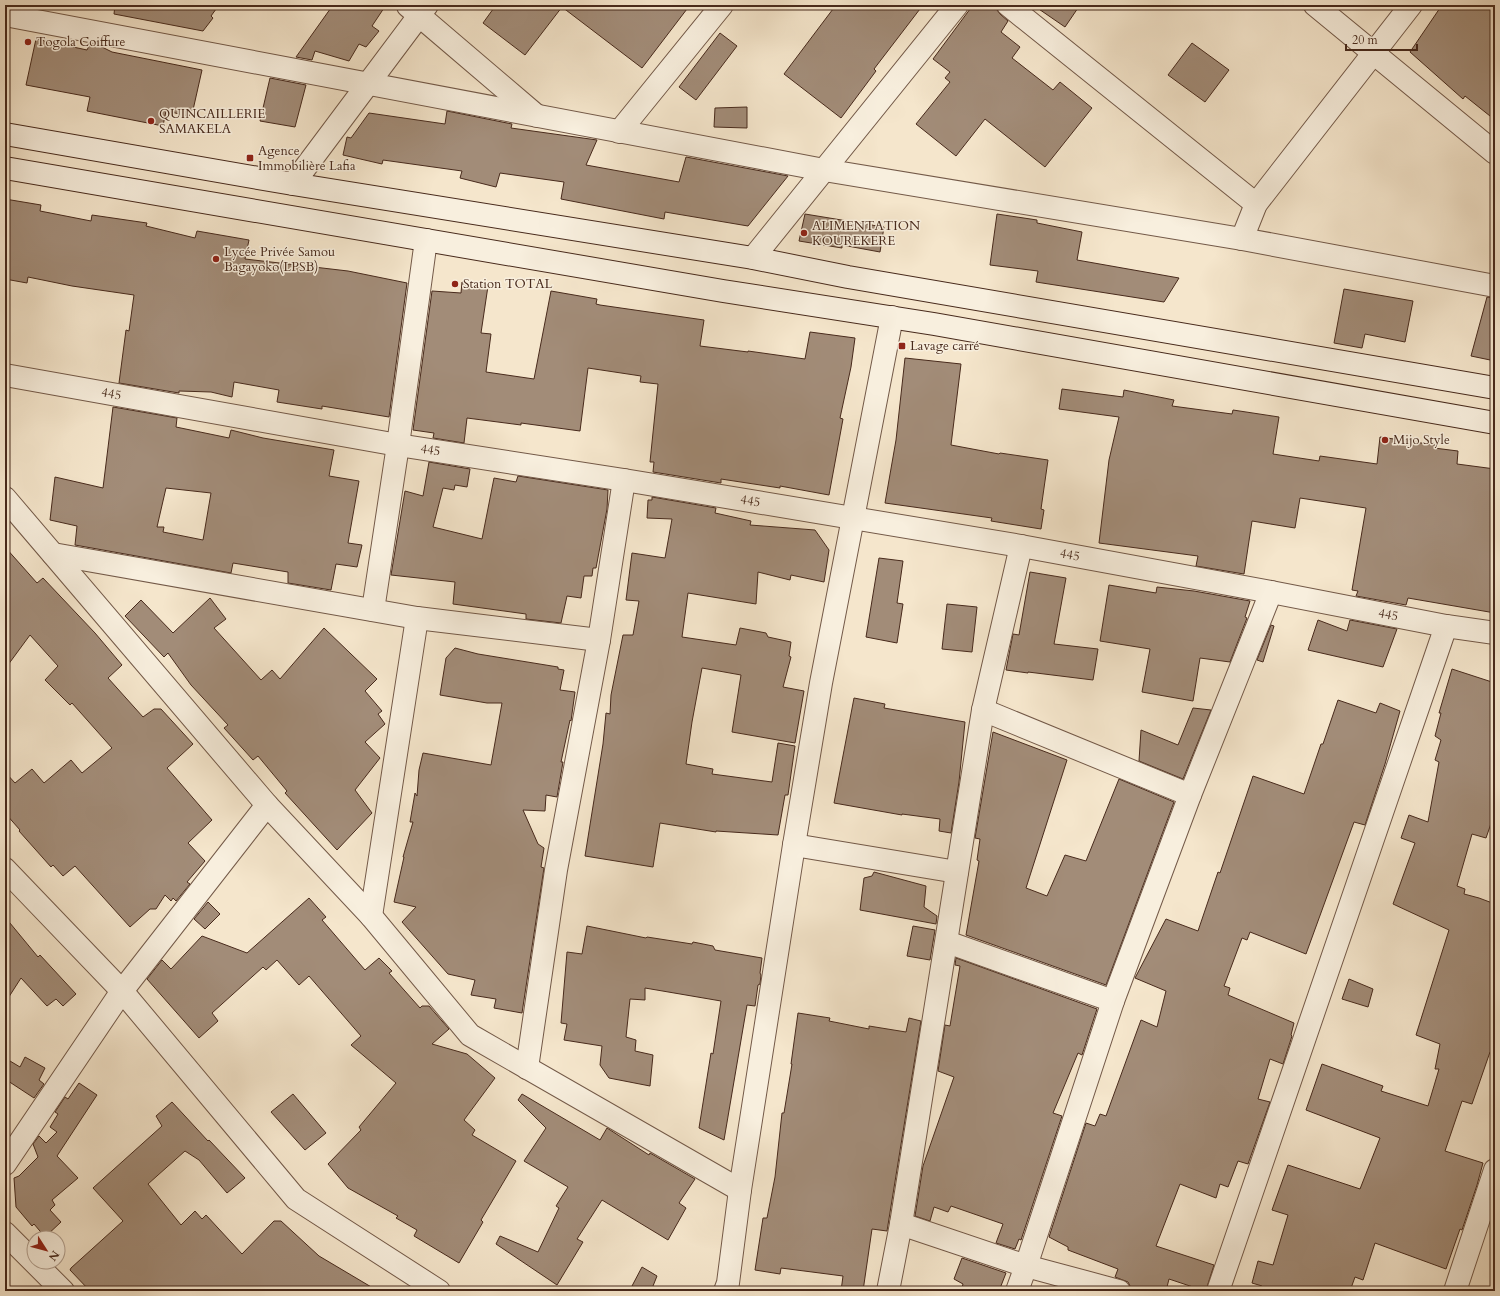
<svg xmlns="http://www.w3.org/2000/svg" width="1500" height="1296" viewBox="0 0 1500 1296" font-family="Cardo,serif">
  <rect width="100%" height="100%" fill="#f5e6cc"/>
  <filter id="stains"><feTurbulence type="fractalNoise" baseFrequency=".005" numOctaves="4"/><feColorMatrix values="0 0 0 0 .2 0 0 0 0 .09 0 0 0 0 .02 0 0 0 .5 -.17"/></filter>
  <radialGradient id="worn" r=".72"><stop offset=".6" stop-color="#630" stop-opacity="0"/><stop offset="1" stop-color="#630" stop-opacity=".3"/></radialGradient>
  <g fill="#a28c78" stroke="#482a1c" fill-rule="evenodd">
    <path d="M115 5H219L211 16 213 18 203 31 114 14Z"/>
    <path d="M333 5H386L372 26 379 31 366 47 359 44 349 61 315 51 312 60 296 57Z"/>
    <path d="M496 5H690L642 68 562 7 525 55 483 23Z"/>
    <path d="M836 5H923L874 69 876 71 841 118 784 74Z"/>
    <path d="M973 5H996L997 10 1000 14 1008 21 1001 32 1020 47 1012 58 1053 90 1060 82 1092 108 1045 167 985 119 956 156 916 124 950 82 945 78 950 72 933 59Z"/>
    <path d="M1033 5H1080L1065 27Z"/>
    <path d="M1442 5H1495V120L1465 96 1463 99 1410 52Z"/>
    <path d="M720 33 737 46 696 100 679 87Z"/>
    <path d="M36 39 87 50 90 44 98 45 112 52 202 70 193 110H191L189 116 166 111 163 126 87 111 90 97 26 85Z"/>
    <path d="M1192 43 1229 70 1205 102 1168 75Z"/>
    <path d="M270 78 306 85 295 127 260 121Z"/>
    <path d="M747 107V128L714 127 715 108Z"/>
    <path d="M447 111 512 124 511 128 597 140 586 165 679 182 686 157 788 176 748 226 665 212 664 219 561 199 564 182 500 173 496 187 460 178 462 171 383 160 382 164 343 155 347 137 351 138 369 113 445 124Z"/>
    <path d="M5 199 41 205 40 211 91 221 92 215 147 223 146 226 195 238 197 231 249 240 245 259 348 271 407 283 389 417 322 406V409L277 402 279 390 234 382 232 397 211 392 179 391V393L119 383 126 330 129 331 134 295 72 286 28 277 27 283 5 279Z"/>
    <path d="M805 214 884 227 880 252 842 245V248L799 241Z"/>
    <path d="M997 214 1037 220V223L1082 232 1077 260 1179 278 1164 302 1036 282 1038 271 990 265Z"/>
    <path d="M462 282 488 286 481 333 491 334 486 372 534 379 551 291 597 299 596 304 600 305 704 320 700 346 748 352V351L805 359 810 332 855 338 851 367 840 418 843 419 829 495 780 486V488L721 479V483L653 472 654 462H650L658 384 640 382 641 376 588 368 580 431 521 423V425L467 418 464 443 433 438 434 433 413 430 432 291 461 293Z"/>
    <path d="M1344 289 1413 301 1405 342 1365 334 1362 348 1334 343Z"/>
    <path d="M1487 297 1495 298V361L1471 356Z"/>
    <path d="M905 358 961 364 951 445 999 454 1000 453 1048 460 1041 509 1044 510 1041 529 991 521 992 518 885 503 896 440Z"/>
    <path d="M1062 389 1123 397 1124 390 1174 400 1172 406 1232 414 1233 410 1279 417 1273 454 1319 461 1320 456 1377 464 1380 437 1435 445 1434 448 1458 451 1457 464 1495 469V613L1408 598 1406 605 1356 596 1358 591 1352 590 1366 508 1300 498 1295 528 1252 521 1244 574 1196 566 1198 556 1099 543 1109 460 1119 417 1059 409Z"/>
    <path d="M113 407 177 418 176 427 229 438 231 430 263 438 334 450 329 476 359 481 348 543 362 545 357 567 336 564 331 590 288 583V572L233 563 231 573 75 545 77 526 50 520 55 477 103 488ZM166 488 211 493 203 540 163 532 164 527H157Z"/>
    <path d="M429 462 470 469 467 487 455 485 454 490 443 488 433 527 482 539 494 478 516 482 518 476 608 490 607 509 596 568H593L592 576H584L581 598 567 596 561 623 526 619V614L453 604 455 582 391 575 405 491 423 496Z"/>
    <path d="M652 497 716 508 715 513 751 521 750 525 815 530 829 550 824 582 791 575 790 580 758 572 756 604 688 593 682 637 736 645 740 628 766 633 768 637 791 642 789 656 791 657 783 687 804 691 795 743 732 732 741 675 702 668 692 722 686 764 713 769 712 774 772 782 778 743 795 746 788 795H785L778 835 716 831V832L660 823 653 867 585 856 603 744 606 713 610 714 611 695 623 635H633L639 601 626 600 632 553 665 558 672 519 647 518 648 500H652Z"/>
    <path d="M5 547 37 583 43 578 95 633 122 665 108 678 143 717 154 709H161L193 744 167 768 212 820 188 843 205 861 187 882 190 884 176 901 173 898 171 901 165 895 156 909H150L130 927 75 866 63 876 53 865 51 867 19 831 20 830 5 813V772L15 783 32 769 44 783 71 760 82 773 112 748 72 703 70 705 45 680 58 666 30 635 5 669Z"/>
    <path d="M879 558 903 561 897 603 903 604 897 643 866 637Z"/>
    <path d="M1030 572 1066 578 1054 644 1098 649 1093 680 1028 672V673L1006 670 1013 634 1019 635Z"/>
    <path d="M1109 585 1156 593 1157 587 1194 591 1250 601 1245 617 1247 618 1230 662 1200 658 1193 701 1142 692 1150 649 1100 641Z"/>
    <path d="M210 598 226 619 214 628 261 680 272 670 280 679 324 628 377 679 365 691 382 711 378 714 385 724 365 742 380 758 355 790 372 813 337 850 285 793 287 791 258 756 253 760 224 728 228 725 191 685 168 653 164 657 125 616 141 600 173 633Z"/>
    <path d="M947 604 977 607 972 652 942 649Z"/>
    <path d="M1318 620 1347 631 1350 620 1397 629 1383 667 1308 650Z"/>
    <path d="M1271 625 1274 626 1263 662 1257 660Z"/>
    <path d="M455 648 478 654 558 667V669L564 670 560 690 575 692 571 721 570 720 561 762H563L557 797 546 795 545 811 523 810 538 844 544 848 541 867 544 868 522 1013 494 1008 496 999 471 995 475 980 448 974 402 922 416 907 394 902 404 857H403L413 822H410L415 793 417 796 419 770 423 753 491 765 502 703H487L440 695 446 658Z"/>
    <path d="M1452 669 1495 683V812L1486 838 1472 834 1457 886 1465 889 1464 894 1479 898 1495 904V1053L1490 1052 1472 1104 1462 1101 1445 1151 1483 1163 1477 1185 1462 1230 1460 1229 1446 1269 1375 1243 1363 1280 1355 1277 1350 1291H1260L1262 1286 1252 1283 1258 1261 1273 1265 1288 1215 1272 1210 1288 1165 1360 1189 1380 1138 1306 1110 1322 1064 1383 1086 1381 1091 1428 1106 1439 1069H1435L1440 1044 1416 1035 1449 930 1393 904 1415 843 1401 838 1409 815 1428 822 1439 762 1435 760 1441 740 1435 736 1441 713H1439Z"/>
    <path d="M854 698 885 704 884 708 965 722 959 782 951 833 939 831 940 819 902 814V815L834 803Z"/>
    <path d="M1338 700 1376 713 1380 703 1400 711 1385 764 1365 825 1354 822 1306 954 1250 932 1247 940 1242 938 1224 986 1230 988 1228 995 1294 1023 1291 1035 1292 1036 1283 1064 1270 1059 1258 1099 1270 1102 1248 1164 1238 1161 1228 1187 1220 1184 1216 1198 1180 1184 1156 1246 1214 1265 1206 1290 1205 1291 1169 1279 1166 1291H1140L1131 1288 1128 1282 1115 1277 1118 1269 1068 1250V1247L1049 1237 1086 1123 1095 1126 1100 1114 1106 1116 1141 1020 1157 1027 1166 991 1135 978 1166 919 1198 931 1218 872 1220 873 1253 776 1304 794 1321 744H1323Z"/>
    <path d="M1193 708 1211 710 1183 779 1139 761 1141 730 1178 745Z"/>
    <path d="M993 732 1067 760 1026 888 1047 896 1065 855 1086 861 1119 779 1174 802 1106 985 966 935 979 861 977 860 980 839 975 838Z"/>
    <path d="M874 872 926 886 924 907 937 916 936 924 860 910 864 878 872 876Z"/>
    <path d="M309 898 326 917 322 920 365 970 379 958 392 971 389 973 420 1008 422 1006H429L435 1013 449 1029 432 1044 467 1054 495 1078 464 1120 475 1130 472 1135 516 1161 481 1220 483 1222 459 1263 414 1236 417 1230 396 1218 398 1216 348 1188 328 1164 361 1130 359 1127 396 1083 351 1045 361 1036 309 976 299 985 277 960 266 970 263 967 212 1013 218 1021 199 1038 147 979 162 960 171 969 202 936 247 953Z"/>
    <path d="M208 902 220 914 205 929 194 919Z"/>
    <path d="M5 917 38 957 40 955 76 994 63 1006 56 999 47 1006 21 978 5 1003Z"/>
    <path d="M587 926 646 938 647 937 692 944 693 942 713 946 715 950 762 958 760 973 761 975 760 984 758 985 755 1006 747 1005 724 1140 699 1128 711 1053 713 1054 721 1001 645 988V1000L630 999 626 1037 636 1040 635 1051 653 1055 650 1086 609 1078 600 1065 602 1046 564 1040 567 1024 561 1023 567 952 582 954Z"/>
    <path d="M913 926 935 930 930 960 907 956Z"/>
    <path d="M956 958 1097 1009 1082 1055 1078 1053 1053 1113 1062 1116 1021 1240 1019 1239 1015 1249 996 1243 1003 1224 951 1206 948 1212 934 1207 930 1221 915 1216 923 1166 954 1077 938 1071 945 1025 950 1026 960 966 955 965Z"/>
    <path d="M1349 979 1373 989 1368 1007 1342 999Z"/>
    <path d="M798 1013 830 1018 829 1021 869 1029V1026L906 1032 909 1018 921 1021 887 1231 872 1229 863 1291H841L843 1276 781 1268 780 1274 755 1270 763 1218H767L775 1177 782 1113H784L792 1064H791Z"/>
    <path d="M25 1057 45 1068 39 1080 44 1084 34 1098 5 1079V1058L20 1067Z"/>
    <path d="M79 1083 97 1095 57 1156 78 1178 52 1200 55 1205 50 1210 61 1222 45 1237 34 1224 32 1226 16 1207 14 1178 19 1176 38 1157 33 1144 39 1136 46 1143 57 1132 50 1127 58 1114 55 1112 65 1097 68 1099Z"/>
    <path d="M293 1094 326 1133 305 1150 271 1112Z"/>
    <path d="M522 1094 600 1140 607 1128 649 1155 650 1153 695 1179 679 1203 686 1208 668 1240 602 1200 577 1239 583 1242 557 1285 496 1244 500 1236 538 1252 559 1208 556 1206 568 1187 524 1161 546 1128 518 1100Z"/>
    <path d="M172 1102 208 1141 209 1140 245 1178 227 1193 199 1160 185 1151 148 1184 181 1225 195 1211 202 1219 206 1215 242 1254 274 1221H281L319 1256 378 1291H90L70 1270 71 1268 123 1221 93 1188 162 1126 156 1116Z"/>
    <path d="M962 1258 1006 1273 999 1291H961L963 1284 954 1279Z"/>
    <path d="M642 1267 657 1276 651 1291H643L632 1286Z"/>
  </g>
  <g fill="none" stroke-linecap="round" stroke-linejoin="round">
    <defs>
      <g id="minor">
        <path d="M1008 5 1256 204"/>
        <path d="M1315 5 1495 153"/>
        <path d="M408 6 537 116"/>
        <path d="M5 15 824 170 1242 239 1495 286"/>
        <path d="M619 132 722 5"/>
        <path d="M293 184 427 5"/>
        <path d="M1242 239 1256 204 1411 5"/>
        <path d="M753 258 957 5"/>
        <path id="s1" d="M5 375 398 445 624 480 1021 546 1271 592 1446 626 1495 633"/>
        <path d="M5 498 267 805 371 916 470 1035 740 1190"/>
        <path d="M53 554 417 618 599 640"/>
        <path d="M373 610 398 445 426 240"/>
        <path d="M983 710 1190 795"/>
        <path d="M794 845 957 872"/>
        <path d="M5 869 122 991 296 1199 439 1291"/>
        <path d="M371 916 417 618"/>
        <path d="M947 942 1113 1001"/>
        <path d="M527 1068 556 870 599 640 624 480"/>
        <path d="M5 1164 122 991 267 805"/>
        <path d="M901 1224 1026 1266 1119 1291"/>
        <path d="M5 1233 63 1291"/>
        <path d="M725 1291 728 1283 740 1190 794 845 821 683 892 317"/>
        <path d="M888 1291 901 1224 983 710 1021 546"/>
        <path d="M1017 1291 1026 1266 1113 1001 1190 795 1271 592"/>
        <path d="M1218 1291 1446 626"/>
        <path d="M1455 1291 1495 1170"/>
      </g>
      <g id="secondary">
        <path d="M5 134 293 184 753 258 848 277 1495 388"/>
        <path d="M5 168 723 291 934 324 1495 423"/>
      </g>
    </defs>
    <use href="#minor" stroke="#735948" stroke-width="24"/>
    <use href="#secondary" stroke="#482a1c" stroke-width="24"/>
    <use href="#minor" stroke="#f8efde" stroke-width="22"/>
    <use href="#secondary" stroke="#f8efde" stroke-width="22"/>
  </g>
  <g fill="#8f2418" stroke="#f8efde" stroke-width="1.5">
    <circle cx="28" cy="42" r="4"/>
    <circle cx="151" cy="121" r="4"/>
    <rect x="246" y="154" width="8" height="8" rx="2"/>
    <circle cx="804" cy="233" r="4"/>
    <circle cx="216" cy="259" r="4"/>
    <circle cx="455" cy="284" r="4"/>
    <rect x="898" y="342" width="8" height="8" rx="2"/>
    <circle cx="1385" cy="440" r="4"/>
  </g>
  <g text-anchor="middle" dominant-baseline="central" stroke-width="3" stroke-linejoin="round" paint-order="stroke">
    <g font-size="13" fill="#482a1c" stroke="#f8efde" text-anchor="start">
      <text x="36" y="42">Togola Coiffure</text>
      <text x="159" y="114">QUINCAILLERIE<tspan x="159" dy="15">SAMAKELA</tspan></text>
      <text x="258" y="151">Agence<tspan x="258" dy="15">Immobilière Lafia</tspan></text>
      <text x="812" y="226">ALIMENTATION<tspan x="812" dy="15">KOUREKERE</tspan></text>
      <text x="224" y="252">Lycée Privée Samou<tspan x="224" dy="15">Bagayoko(LPSB)</tspan></text>
      <text x="463" y="284">Station TOTAL</text>
      <text x="910" y="346">Lavage carré</text>
      <text x="1393" y="440">Mijo Style</text>
    </g>
    <g font-size="13" fill="#482a1c" stroke="#f8efde">
      <text stroke="none"><textPath href="#s1" startOffset="108">445</textPath></text>
      <text stroke="none"><textPath href="#s1" startOffset="432">445</textPath></text>
      <text stroke="none"><textPath href="#s1" startOffset="756">445</textPath></text>
      <text stroke="none"><textPath href="#s1" startOffset="1080">445</textPath></text>
      <text stroke="none"><textPath href="#s1" startOffset="1404">445</textPath></text>
    </g>
  </g>
  <rect width="1500" height="1296" fill="none" stroke="#f5e6cc" stroke-width="20"/>
  <rect x="6" y="6" width="1488" height="1284" fill="none" stroke="#482a1c" stroke-width="2"/>
  <rect x="10" y="10" width="1480" height="1276" fill="none" stroke="#482a1c"/>
  <g transform="translate(46 1250) rotate(126)"><circle r="19" fill="#f8efde" stroke="#b2a090"/>
  <path d="M0-3L7 15L0 10L-7 15Z" fill="#8f2418"/>
  <text y="-6" font-size="11" font-weight="bold" text-anchor="middle" fill="#482a1c">N</text>
  </g>
  <path d="M1346 44v6h71v-6" fill="none" stroke="#482a1c" stroke-width="2"/>
  <text x="1352" y="44" font-size="12" fill="#482a1c" stroke="#f8efde" stroke-width="3" paint-order="stroke">20 m</text>
  <rect width="100%" height="100%" filter="url(#stains)"/>
  <rect width="100%" height="100%" fill="url(#worn)"/>
</svg>
